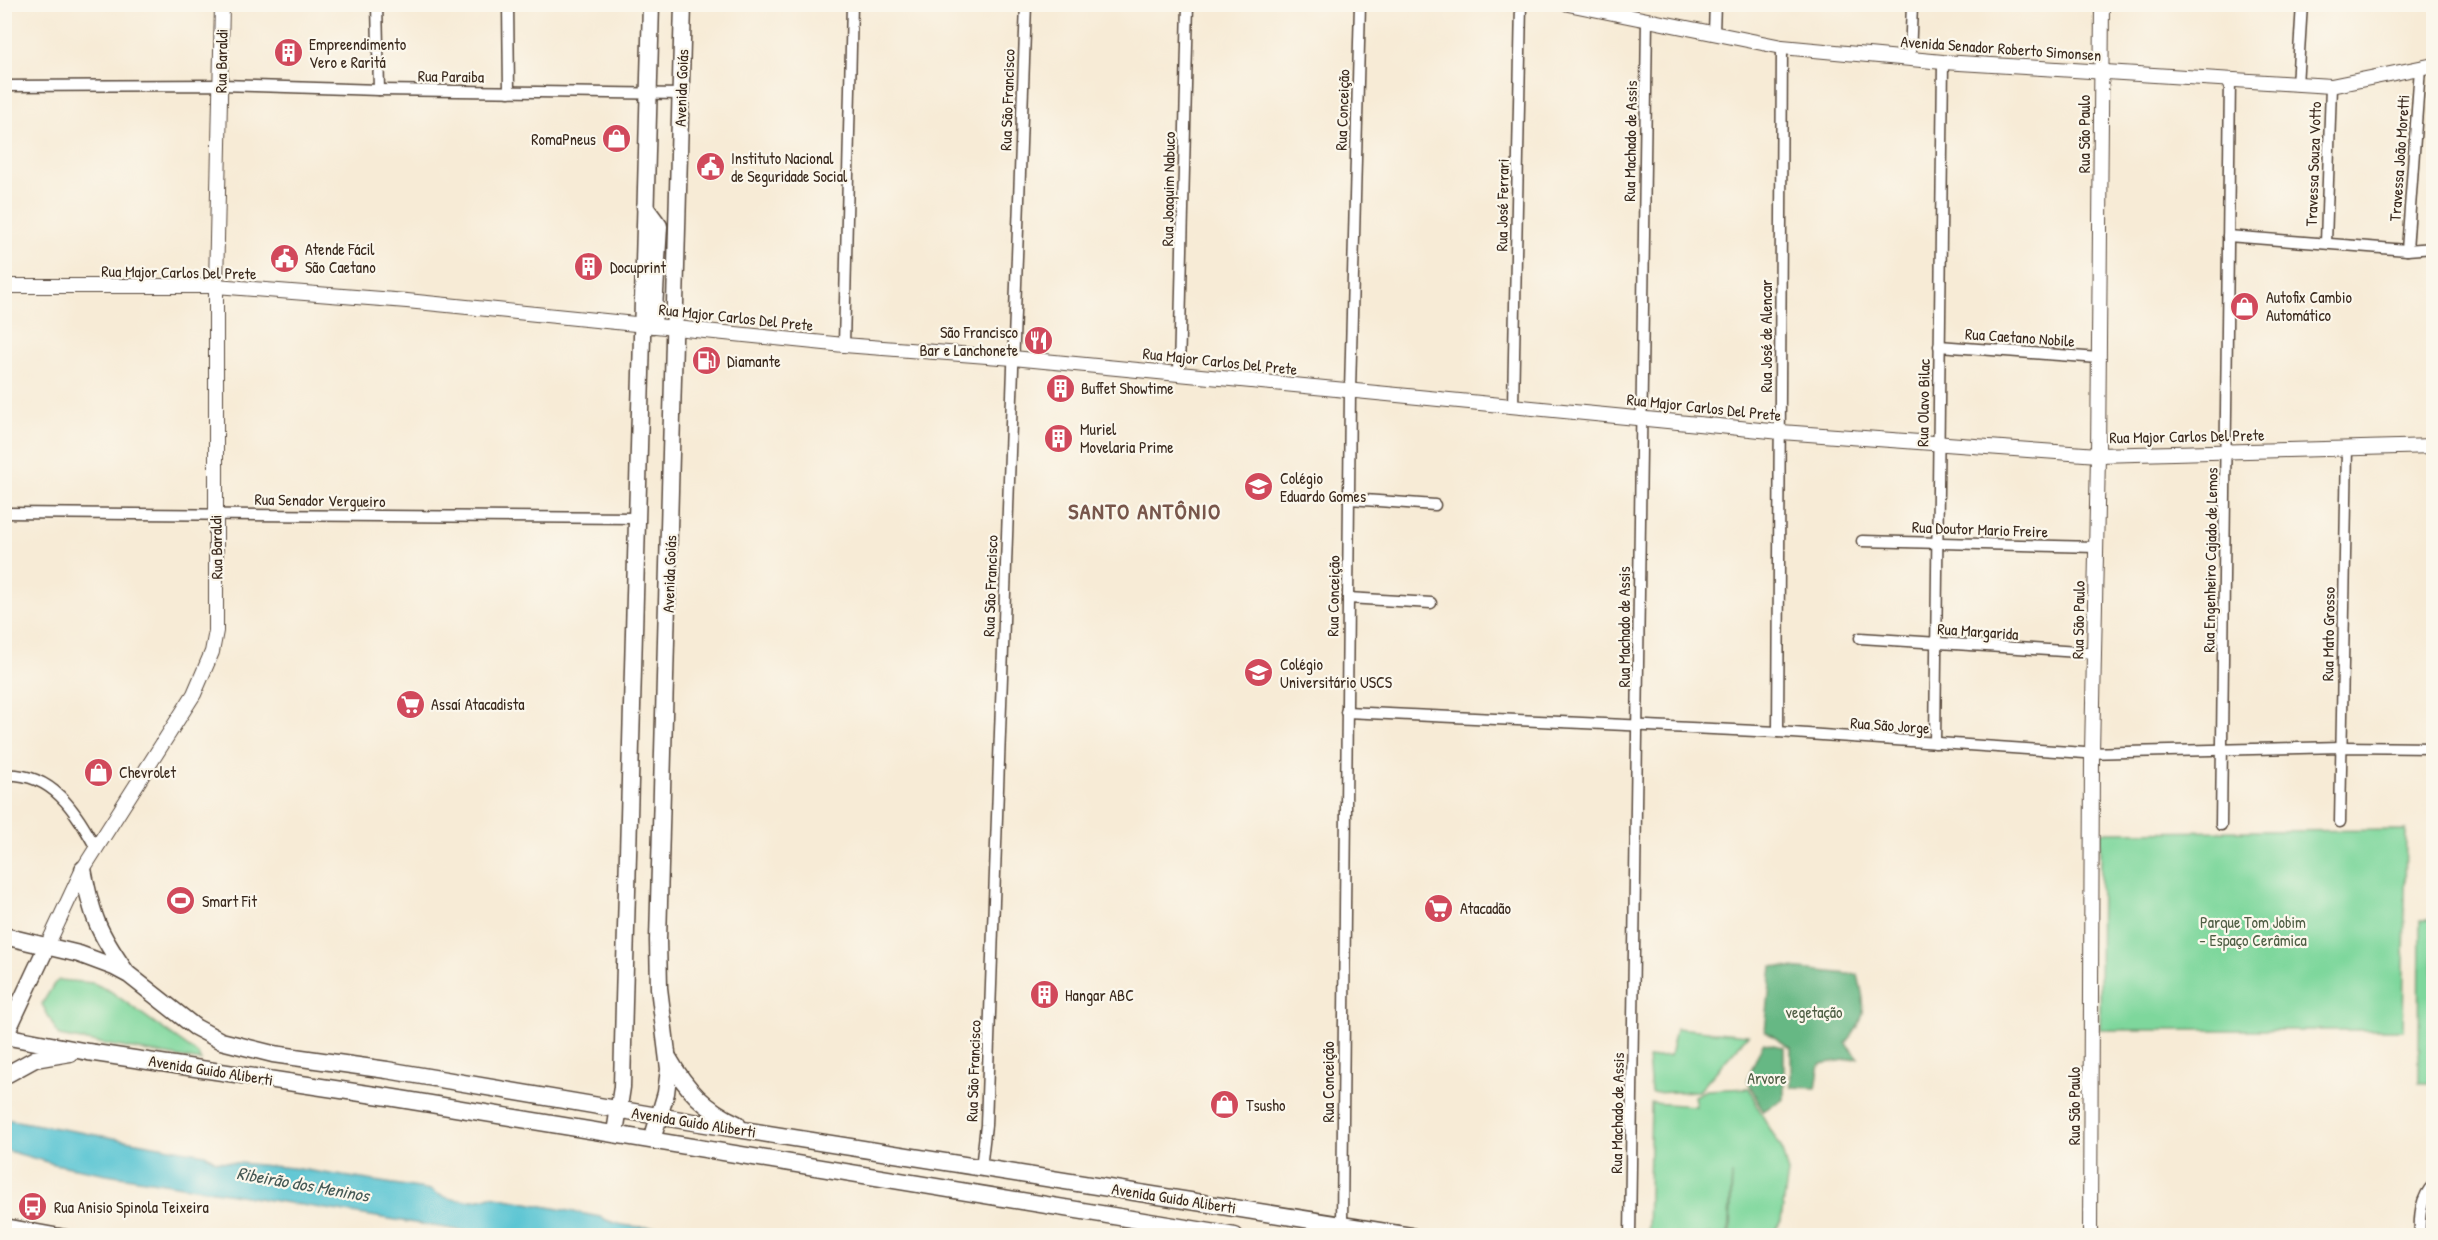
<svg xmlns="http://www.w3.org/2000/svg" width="2438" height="1240" viewBox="0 0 2438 1240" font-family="'Patrick Hand',sans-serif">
  <rect width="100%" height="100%" fill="#fbf7ec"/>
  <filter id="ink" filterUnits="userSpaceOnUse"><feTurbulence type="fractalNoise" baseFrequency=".0167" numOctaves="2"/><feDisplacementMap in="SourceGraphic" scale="12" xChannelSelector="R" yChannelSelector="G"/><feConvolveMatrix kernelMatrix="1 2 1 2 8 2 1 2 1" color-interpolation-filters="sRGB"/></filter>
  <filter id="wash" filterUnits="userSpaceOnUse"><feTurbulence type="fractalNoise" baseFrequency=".008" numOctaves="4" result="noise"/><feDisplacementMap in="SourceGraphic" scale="24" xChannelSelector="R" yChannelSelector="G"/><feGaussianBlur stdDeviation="1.35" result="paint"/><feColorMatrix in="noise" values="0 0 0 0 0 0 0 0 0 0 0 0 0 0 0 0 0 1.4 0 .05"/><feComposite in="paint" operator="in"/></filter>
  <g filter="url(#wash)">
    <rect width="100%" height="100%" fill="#f7ebd6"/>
    <g fill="#7ed79c" stroke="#5c805d" stroke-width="1.5">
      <path d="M2406 830 2403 1030H2100L2101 832Z"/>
      <path d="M2420 920H2433V1083H2419Z"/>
      <path d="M59 980 93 983 110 991 198 1054 201 1061 59 1036 42 1004 54 984Z"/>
      <path d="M1676 1028 1748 1035 1699 1091 1651 1093 1648 1058 1670 1056Z"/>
      <path d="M1749 1088 1763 1117 1781 1147 1788 1173 1781 1220 1772 1235H1730L1732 1174 1728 1235H1648L1651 1103 1696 1106 1694 1096 1706 1090Z"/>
    </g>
    <g fill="#66b884" stroke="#507151" stroke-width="1.5">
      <path d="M1772 966 1858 975C1865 1005 1869 1017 1846 1043L1858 1058 1820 1064 1816 1088 1791 1087V1048L1765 1031Z"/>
      <path d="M1763 1043 1784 1047V1099L1763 1111 1747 1079Z"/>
    </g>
    <path fill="#5ac5d3" stroke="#4a7878" stroke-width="1.5" d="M5 1119 205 1154 216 1161 293 1168 431 1190C448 1202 472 1203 491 1196L600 1217C621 1228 638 1227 661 1227 679 1228 699 1233 718 1235H490L107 1174 54 1164 5 1150Z"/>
  </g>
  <g filter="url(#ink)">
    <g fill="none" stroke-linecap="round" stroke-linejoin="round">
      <defs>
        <g id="minor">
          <path d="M377 4 379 90"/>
          <path d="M508 4 509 92"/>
          <path d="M1714 32 1715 4"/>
          <path d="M1910 59 1912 4"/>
          <path d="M2297 85 2302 4"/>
          <path d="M4 86 221 85 379 90 682 94"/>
          <path d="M2228 236 2407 250 2434 248"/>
          <path d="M2326 243 2331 86"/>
          <path d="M2407 250 2420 68"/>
          <path d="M844 345 852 4"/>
          <path d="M1939 346 2099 358"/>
          <path d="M1179 373 1188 4"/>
          <path d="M1513 406 1521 4"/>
          <path d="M1350 499 1435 505"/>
          <path d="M4 513 636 518"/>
          <path d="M1862 541 2096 547"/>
          <path d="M1348 598 1431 603"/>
          <path d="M1860 638 2094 653"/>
          <path d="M1346 712 1778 732 2085 753 2341 747 2434 748"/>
          <path d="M1778 732 1782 47"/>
          <path d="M1935 743 1943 62"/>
          <path d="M4 775C53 772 75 811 96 848"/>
          <path d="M2340 822 2347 448"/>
          <path d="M2221 825 2230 80"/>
          <path d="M981 1168 986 1125 1026 4"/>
          <path d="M4 1224 70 1236"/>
          <path d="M1342 1224 1350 391 1360 4"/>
          <path d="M1630 1236 1647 19"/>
          <path d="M2420 1236C2419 1218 2420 1197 2434 1184"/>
        </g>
        <g id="tertiary">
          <path d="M1568 4 1782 47 1943 62 2331 86 2434 65"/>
          <path d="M4 286H216L407 301 844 345 1013 358 1781 432 2098 455 2434 446"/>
          <path d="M47 946 83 869 194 694 212 652 216 631V286L222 4"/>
          <path d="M2090 1236 2092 753 2098 455 2102 4"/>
        </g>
        <g id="primary">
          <path d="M645 207 659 226 653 325"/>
          <path d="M83 869C92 917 98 932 126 972"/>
          <path d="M4 936 79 954 114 967 129 975 195 1027 221 1041 273 1054 387 1070 687 1121 1411 1236"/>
          <path d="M4 1036 88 1052 388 1097 1235 1236"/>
          <path d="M4 1038 47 946"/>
          <path d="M669 1059C686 1089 706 1110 737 1124"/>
          <path d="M4 1076 35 1059 70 1053"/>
          <path d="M615 1133 622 1087 624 1002 651 4"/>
          <path d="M652 1140 666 1093 669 1069 659 988 658 940 683 4"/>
        </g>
      </defs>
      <use href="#minor" stroke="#57473a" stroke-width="13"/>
      <use href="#tertiary" stroke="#57473a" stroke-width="16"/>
      <use href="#primary" stroke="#57473a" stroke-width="19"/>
      <use href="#minor" stroke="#fff" stroke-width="10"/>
      <use href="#tertiary" stroke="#fff" stroke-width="14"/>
      <use href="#primary" stroke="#fff" stroke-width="16"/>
    </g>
  </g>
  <defs>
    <symbol id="building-disc" viewBox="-11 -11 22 22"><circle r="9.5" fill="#d1495b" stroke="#fbf7ec"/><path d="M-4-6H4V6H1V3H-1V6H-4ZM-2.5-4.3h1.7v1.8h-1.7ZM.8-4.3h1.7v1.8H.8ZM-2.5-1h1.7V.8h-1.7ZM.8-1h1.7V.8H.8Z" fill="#fff"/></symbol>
    <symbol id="shop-disc" viewBox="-11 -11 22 22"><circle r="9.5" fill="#d1495b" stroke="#fbf7ec"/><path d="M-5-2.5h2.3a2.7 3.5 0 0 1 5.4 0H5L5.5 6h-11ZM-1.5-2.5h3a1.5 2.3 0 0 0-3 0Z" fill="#fff"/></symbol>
    <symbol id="civic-disc" viewBox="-11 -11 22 22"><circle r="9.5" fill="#d1495b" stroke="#fbf7ec"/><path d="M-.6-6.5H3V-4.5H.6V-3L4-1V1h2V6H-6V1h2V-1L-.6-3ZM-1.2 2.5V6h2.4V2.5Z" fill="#fff"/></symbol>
    <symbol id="restaurant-disc" viewBox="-11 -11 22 22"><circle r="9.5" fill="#d1495b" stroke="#fbf7ec"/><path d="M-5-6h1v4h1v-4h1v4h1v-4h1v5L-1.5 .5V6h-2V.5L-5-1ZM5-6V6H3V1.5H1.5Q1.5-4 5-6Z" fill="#fff"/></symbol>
    <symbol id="fuel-disc" viewBox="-11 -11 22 22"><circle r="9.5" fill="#d1495b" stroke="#fbf7ec"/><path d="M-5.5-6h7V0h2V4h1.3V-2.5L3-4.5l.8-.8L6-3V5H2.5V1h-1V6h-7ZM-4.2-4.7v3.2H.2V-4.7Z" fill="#fff"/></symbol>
    <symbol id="school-disc" viewBox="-11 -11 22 22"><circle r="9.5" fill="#d1495b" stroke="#fbf7ec"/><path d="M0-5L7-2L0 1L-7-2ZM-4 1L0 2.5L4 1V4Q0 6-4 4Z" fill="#fff"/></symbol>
    <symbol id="university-disc" viewBox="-11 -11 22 22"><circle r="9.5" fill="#d1495b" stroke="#fbf7ec"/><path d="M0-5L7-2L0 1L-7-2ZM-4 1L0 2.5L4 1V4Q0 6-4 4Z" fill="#fff"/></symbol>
    <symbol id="supermarket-disc" viewBox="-11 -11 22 22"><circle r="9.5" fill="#d1495b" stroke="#fbf7ec"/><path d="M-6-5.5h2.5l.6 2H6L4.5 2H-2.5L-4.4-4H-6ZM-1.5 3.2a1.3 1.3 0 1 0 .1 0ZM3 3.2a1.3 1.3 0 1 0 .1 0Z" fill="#fff"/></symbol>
    <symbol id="stadium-disc" viewBox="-11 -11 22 22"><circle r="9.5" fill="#d1495b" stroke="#fbf7ec"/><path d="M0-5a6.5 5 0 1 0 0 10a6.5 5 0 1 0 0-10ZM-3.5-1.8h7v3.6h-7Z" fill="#fff"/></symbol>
    <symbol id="bus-disc" viewBox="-11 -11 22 22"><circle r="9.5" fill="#d1495b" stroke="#fbf7ec"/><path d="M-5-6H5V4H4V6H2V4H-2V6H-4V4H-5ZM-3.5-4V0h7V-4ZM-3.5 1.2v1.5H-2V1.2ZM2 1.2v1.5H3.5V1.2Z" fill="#fff"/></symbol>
  </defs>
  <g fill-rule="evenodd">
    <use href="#building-disc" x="272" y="36" width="33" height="33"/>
    <use href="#shop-disc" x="600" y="122" width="33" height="33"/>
    <use href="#civic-disc" x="694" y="150" width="33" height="33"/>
    <use href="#civic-disc" x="268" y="242" width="33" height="33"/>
    <use href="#building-disc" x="572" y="250" width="33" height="33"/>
    <use href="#shop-disc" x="2228" y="290" width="33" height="33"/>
    <use href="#restaurant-disc" x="1022" y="324" width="33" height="33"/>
    <use href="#fuel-disc" x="690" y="344" width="33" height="33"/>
    <use href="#building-disc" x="1044" y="372" width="33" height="33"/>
    <use href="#building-disc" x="1042" y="422" width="33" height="33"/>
    <use href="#school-disc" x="1242" y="470" width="33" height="33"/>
    <use href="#university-disc" x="1242" y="656" width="33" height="33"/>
    <use href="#supermarket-disc" x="394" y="688" width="33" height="33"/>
    <use href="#shop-disc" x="82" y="756" width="33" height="33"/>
    <use href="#stadium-disc" x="164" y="884" width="33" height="33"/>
    <use href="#supermarket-disc" x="1422" y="892" width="33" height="33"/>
    <use href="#building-disc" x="1028" y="978" width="33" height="33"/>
    <use href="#shop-disc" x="1208" y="1088" width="33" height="33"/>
    <use href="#bus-disc" x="16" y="1190" width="33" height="33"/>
  </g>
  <g text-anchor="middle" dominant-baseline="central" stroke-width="4.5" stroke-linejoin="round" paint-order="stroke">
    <g font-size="16" fill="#3b2a1e" stroke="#fbf7ec" text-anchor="start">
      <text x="309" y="44">Empreendimento<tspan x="309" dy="18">Vero e Raritá</tspan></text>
      <text x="596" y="139" text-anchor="end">RomaPneus</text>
      <text x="731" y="158">Instituto Nacional<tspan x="731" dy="18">de Seguridade Social</tspan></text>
      <text x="305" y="249">Atende Fácil<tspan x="305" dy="18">São Caetano</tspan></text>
      <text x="610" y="267">Docuprint</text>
      <text x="2266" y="297">Autofix Cambio<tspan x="2266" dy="18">Automático</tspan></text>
      <text x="1018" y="332" text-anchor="end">São Francisco<tspan x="1018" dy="18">Bar e Lanchonete</tspan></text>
      <text x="727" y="361">Diamante</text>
      <text x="1081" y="388">Buffet Showtime</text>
      <text x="1080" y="429">Muriel<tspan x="1080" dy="18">Movelaria Prime</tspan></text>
      <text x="1280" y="478">Colégio<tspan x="1280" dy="18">Eduardo Gomes</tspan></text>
      <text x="1280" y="664">Colégio<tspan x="1280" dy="18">Universitário USCS</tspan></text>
      <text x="431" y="704">Assaí Atacadista</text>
      <text x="119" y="772">Chevrolet</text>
      <text x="202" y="901">Smart Fit</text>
      <text x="1460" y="908">Atacadão</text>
      <text x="1065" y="995">Hangar ABC</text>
      <text x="1246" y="1105">Tsusho</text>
      <text x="54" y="1207">Rua Anisio Spinola Teixeira</text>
    </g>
    <g font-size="16" fill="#3b2a1e" stroke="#fbf7ec">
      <text transform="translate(2001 48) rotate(4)">Avenida Senador Roberto Simonsen</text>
      <text transform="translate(221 61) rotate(-89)">Rua Baraldi</text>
      <text transform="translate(451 76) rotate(1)">Rua Paraiba</text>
      <text transform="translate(681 88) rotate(-88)">Avenida Goiás</text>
      <text transform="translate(1007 100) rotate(-88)">Rua São Francisco</text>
      <text transform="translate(1342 110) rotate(-88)">Rua Conceição</text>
      <text transform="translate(2084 134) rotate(-90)">Rua São Paulo</text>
      <text transform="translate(1630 141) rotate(-89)">Rua Machado de Assis</text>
      <text transform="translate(2399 158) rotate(-86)">Travessa João Moretti</text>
      <text transform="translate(2313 164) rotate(-88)">Travessa Souza Votto</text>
      <text transform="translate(1168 189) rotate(-89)">Rua Joaquim Nabuco</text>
      <text transform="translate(1502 205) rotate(-89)">Rua José Ferrari</text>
      <text transform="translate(179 272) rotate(1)">Rua Major Carlos Del Prete</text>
      <text transform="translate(736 317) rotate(6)">Rua Major Carlos Del Prete</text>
      <text transform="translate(1766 336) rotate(-90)">Rua José de Alencar</text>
      <text transform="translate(2020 337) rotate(4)">Rua Caetano Nobile</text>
      <text transform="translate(1220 361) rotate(6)">Rua Major Carlos Del Prete</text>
      <text transform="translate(1923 403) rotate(-89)">Rua Olavo Bilac</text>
      <text transform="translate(1704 407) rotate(6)">Rua Major Carlos Del Prete</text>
      <text transform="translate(2187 436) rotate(-1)">Rua Major Carlos Del Prete</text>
      <text transform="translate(320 500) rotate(1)">Rua Senador Vergueiro</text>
      <text transform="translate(1980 529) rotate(2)">Rua Doutor Mario Freire</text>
      <text transform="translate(216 547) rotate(-91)">Rua Baraldi</text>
      <text transform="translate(2210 560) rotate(-89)">Rua Engenheiro Cajado de Lemos</text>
      <text transform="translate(669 574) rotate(-88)">Avenida Goiás</text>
      <text transform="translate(990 586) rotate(-88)">Rua São Francisco</text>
      <text transform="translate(1333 596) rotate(-89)">Rua Conceição</text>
      <text transform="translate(2078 620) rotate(-89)">Rua São Paulo</text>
      <text transform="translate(1624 627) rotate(-90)">Rua Machado de Assis</text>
      <text transform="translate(1978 631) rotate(4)">Rua Margarida</text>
      <text transform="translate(2328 634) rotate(-89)">Rua Mato Grosso</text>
      <text transform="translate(1890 725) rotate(4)">Rua São Jorge</text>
      <text transform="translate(211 1070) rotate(9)">Avenida Guido Aliberti</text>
      <text transform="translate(973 1071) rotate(-88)">Rua São Francisco</text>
      <text transform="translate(1328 1082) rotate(-90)">Rua Conceição</text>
      <text transform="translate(2074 1106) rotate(-90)">Rua São Paulo</text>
      <text transform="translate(1617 1113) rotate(-89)">Rua Machado de Assis</text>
      <text transform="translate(694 1122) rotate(9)">Avenida Guido Aliberti</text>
      <text transform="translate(1174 1198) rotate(9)">Avenida Guido Aliberti</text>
    </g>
    <g font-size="16" fill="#4f5e44" stroke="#fbf7ec">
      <text x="2253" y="922">Parque Tom Jobim<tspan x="2253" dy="18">- Espaço Cerâmica</tspan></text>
      <text x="1814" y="1012">vegetação</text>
      <text x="1767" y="1078">Arvore</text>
    </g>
    <g font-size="18" font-style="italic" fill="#445854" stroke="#fbf7ec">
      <text transform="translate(303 1184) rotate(10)">Ribeirão dos Meninos</text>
    </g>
    <g font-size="22" font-weight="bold" letter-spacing="1.5" fill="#78564b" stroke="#fbf7ec">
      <text x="1145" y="511">SANTO ANTÔNIO</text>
    </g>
  </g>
  <rect width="2438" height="1240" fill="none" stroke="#fbf7ec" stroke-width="24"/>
</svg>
